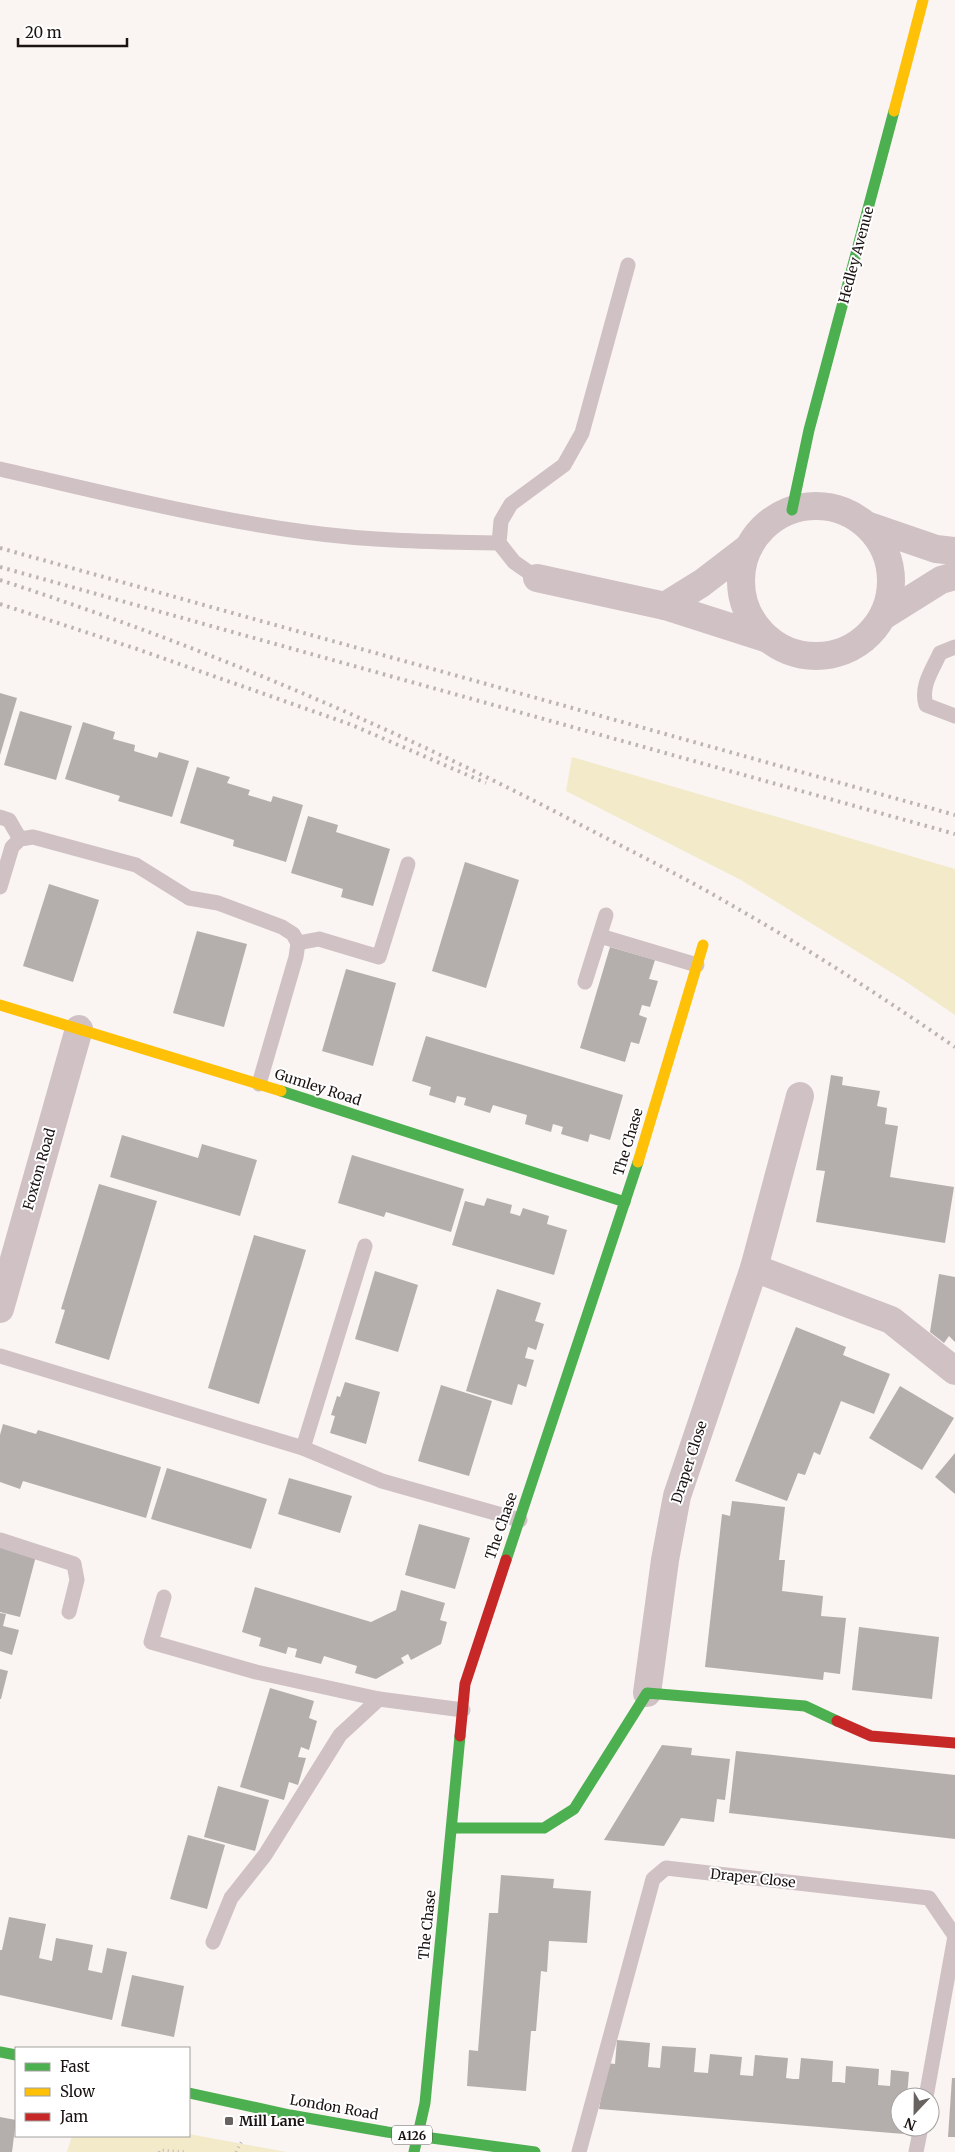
<svg xmlns="http://www.w3.org/2000/svg" width="955" height="2152" viewBox="0 0 955 2152" font-family="Merriweather,serif">
  <rect width="100%" height="100%" fill="#faf4f2"/>
  <g fill="#f2eac8">
    <path d="M572 757 955 869V1015L902 979 741 880 566 791Z"/>
    <path d="M189 2134 286 2152H67L72 2136H189Z"/>
  </g>
  <g fill="#b4afac">
    <path d="M0 693 17 698 0 755Z"/>
    <path d="M20 711 72 726 56 780 4 765Z"/>
    <path d="M83 722 115 732 113 739 135 745 134 751 157 758 159 752 189 761 172 817 118 801 120 796 65 779Z"/>
    <path d="M197 767 230 777 227 783 250 790 248 795 271 802 273 796 303 805 286 862 233 846 234 840 180 823Z"/>
    <path d="M308 816 338 825 336 832 390 849 373 906 341 897 343 889 291 873Z"/>
    <path d="M465 862 519 880 486 988 432 971Z"/>
    <path d="M49 884 99 900 73 982 23 966Z"/>
    <path d="M197 931 247 944 224 1027 173 1013Z"/>
    <path d="M610 947 655 960 649 979 658 981 650 1007 642 1005 639 1015 647 1018 639 1044 631 1042 625 1062 580 1048Z"/>
    <path d="M346 969 396 983 373 1066 322 1051Z"/>
    <path d="M426 1036 623 1095 610 1140 590 1134 588 1142 561 1134 563 1127 553 1124 551 1132 525 1124 527 1115 493 1105 490 1113 464 1105 466 1098 457 1096 455 1103 429 1095 431 1087 412 1081Z"/>
    <path d="M831 1075 843 1077 842 1085 880 1091 877 1106 887 1108 885 1124 898 1126 890 1177 954 1187 945 1243 816 1222 825 1171 816 1170Z"/>
    <path d="M122 1135 198 1158 202 1144 257 1160 240 1216 110 1177Z"/>
    <path d="M352 1155 464 1189 451 1232 386 1212 384 1217 338 1203Z"/>
    <path d="M99 1184 157 1201 109 1360 55 1343 65 1310 61 1309Z"/>
    <path d="M487 1198 512 1205 510 1213 520 1216 523 1208 549 1216 547 1224 567 1230 554 1275 452 1245 465 1201 484 1206Z"/>
    <path d="M254 1235 306 1250 259 1404 208 1388Z"/>
    <path d="M375 1271 418 1285 398 1352 355 1339Z"/>
    <path d="M939 1274 955 1277V1342L949 1336 944 1343 930 1332Z"/>
    <path d="M497 1289 541 1303 535 1321 544 1324 536 1350 528 1347 525 1358 534 1360 526 1387 518 1384 512 1405 466 1391Z"/>
    <path d="M796 1327 846 1347 843 1355 890 1374 874 1414 841 1401 820 1455 814 1452 805 1475 798 1473 787 1501 735 1481Z"/>
    <path d="M345 1382 380 1392 366 1444 330 1433 335 1416 331 1415 337 1396 340 1397Z"/>
    <path d="M441 1385 492 1401 469 1476 418 1461Z"/>
    <path d="M900 1386 954 1418 922 1470 869 1438Z"/>
    <path d="M3 1424 36 1434 38 1430 161 1467 146 1518 23 1481 20 1489 0 1482V1435Z"/>
    <path d="M955 1453V1494L935 1477Z"/>
    <path d="M167 1468 267 1499 251 1549 151 1519Z"/>
    <path d="M289 1478 352 1496 340 1533 278 1514Z"/>
    <path d="M732 1501 785 1507 779 1560H785L782 1591 823 1596 821 1616 846 1618 840 1674 824 1672 823 1680 705 1667 722 1514 730 1516Z"/>
    <path d="M419 1524 470 1538 455 1589 405 1575Z"/>
    <path d="M0 1546 36 1556 20 1617 0 1612Z"/>
    <path d="M255 1587 371 1622 396 1610 401 1590 445 1603 440 1620 447 1622 441 1644 411 1660 408 1654 401 1658 404 1663 376 1679 355 1673 357 1666 324 1656 321 1664 295 1657 297 1649 288 1647 286 1654 259 1646 261 1638 242 1632Z"/>
    <path d="M0 1613 6 1614 3 1626 19 1630 12 1655 0 1651Z"/>
    <path d="M859 1627 939 1637 932 1699 852 1690Z"/>
    <path d="M0 1669 8 1671 1 1699H0Z"/>
    <path d="M270 1688 314 1701 309 1718 317 1721 309 1750 301 1747 298 1757 306 1758 298 1785 289 1782 284 1800 240 1787Z"/>
    <path d="M662 1745 692 1748 691 1755 730 1759 725 1800 717 1799 714 1822 681 1818 664 1846 604 1840Z"/>
    <path d="M736 1751 955 1775V1839L729 1813Z"/>
    <path d="M218 1786 269 1800 255 1851 204 1837Z"/>
    <path d="M188 1835 225 1845 207 1909 170 1899Z"/>
    <path d="M501 1875 554 1879 553 1888 591 1891 587 1943 549 1941 547 1972 541 1971 536 2031H531L526 2091 467 2086 469 2050 478 2051 489 1913H498Z"/>
    <path d="M9 1917 46 1924 39 1958 52 1961 56 1938 93 1945 88 1970 102 1973 107 1948 127 1952 112 2020 0 1995V1950H2Z"/>
    <path d="M132 1975 184 1986 174 2037 121 2026Z"/>
    <path d="M617 2040 650 2043 648 2067 660 2068 662 2046 696 2048 694 2072 708 2073 710 2054 742 2057 740 2075 753 2076 755 2055 788 2058 786 2078 793 2079H799L801 2058 833 2061 832 2082H839L845 2083 846 2066 879 2069 878 2085 890 2086 891 2070 909 2072 907 2097H900V2127H905L904 2134 599 2109 607 2063 615 2064Z"/>
    <path d="M952 2078H955V2137H948Z"/>
    <path d="M0 2117 16 2120 12 2152H0Z"/>
  </g>
  <g fill="none" stroke-linecap="round" stroke-linejoin="round">
    <g stroke="#c3b7b9" stroke-width="3" stroke-dasharray="1 4" stroke-linecap="butt">
      <path d="M159 2152 160 2150 187 2152"/>
      <path d="M236 2152 243 2139"/>
    </g>
    <g stroke="#d0c1c4" stroke-width="15">
      <path d="M0 469C101 492 202 518 305 532 370 541 434 542 499 543"/>
      <path d="M537 578 514 562 499 543 501 521 511 504 564 465 582 433 628 265"/>
      <path d="M955 647 940 653C933 669 920 686 926 705L955 716"/>
      <path d="M0 817 9 820 20 839"/>
      <path d="M0 887 12 847 20 839 33 837 136 865 189 898 218 903 282 927 293 934 298 943 296 957 259 1084"/>
      <path d="M600 936 697 965"/>
      <path d="M298 943 319 939 379 957 408 864"/>
      <path d="M585 982 606 915"/>
      <path d="M0 1356 303 1448 382 1481 520 1520"/>
      <path d="M303 1448 365 1246"/>
      <path d="M0 1540 74 1564 77 1580 69 1612"/>
      <path d="M164 1597 151 1642 256 1672 379 1699 463 1710"/>
      <path d="M213 1942 231 1898 265 1855 340 1735 379 1699"/>
      <path d="M579 2152 653 1879 666 1868 929 1898 955 1936 926 2097"/>
      <path d="M916 2152 921 2127"/>
    </g>
    <g stroke="#d0c1c4" stroke-width="28">
      <circle cx="816" cy="581" r="75"/>
      <path d="M869 526 936 549 955 551"/>
      <path d="M537 578 665 606 768 639"/>
      <path d="M665 606 702 583 749 547"/>
      <path d="M885 615 941 580 955 576"/>
      <path d="M754 1268 891 1320 955 1371"/>
      <path d="M0 1309 79 1029"/>
      <path d="M647 1693 665 1560 677 1496 754 1268 800 1096"/>
    </g>
    <g stroke="#4caf50" stroke-width="11">
      <path d="M792 510 809 430 894 111"/>
      <path d="M281 1091 625 1202"/>
      <path d="M506 1560 638 1162"/>
      <path d="M452 1828H544L574 1809 647 1693 805 1706 837 1721"/>
      <path d="M0 2052 16 2055"/>
      <path d="M189 2093 290 2115 387 2132 535 2152"/>
      <path d="M414 2152 425 2103 460 1736"/>
    </g>
    <g stroke="#ffc107" stroke-width="11">
      <path d="M894 111 923 0"/>
      <path d="M0 1005 281 1091"/>
      <path d="M638 1162 703 945"/>
    </g>
    <g stroke="#c62828" stroke-width="11">
      <path d="M837 1721 871 1736 955 1743"/>
      <path d="M460 1736 465 1684 506 1560"/>
    </g>
    <g stroke="#bdb3b3" stroke-width="4" stroke-dasharray="2.5 5" stroke-linecap="butt">
      <path d="M0 548 955 815"/>
      <path d="M0 567 955 834"/>
      <path d="M0 580C199 645 392 726 577 823 631 851 686 878 738 909 812 951 885 999 955 1047"/>
      <path d="M0 604 137 649 352 725 486 783"/>
    </g>
  </g>
  <rect fill="#686260" stroke="#fff" stroke-width="2" x="224" y="2116" width="10" height="10" rx="2.5"/>
  <g text-anchor="middle" dominant-baseline="central" stroke-width="4" stroke-linejoin="round" paint-order="stroke">
    <rect fill="#fff" stroke="#5f5a59" stroke-width="1" x="392" y="2125.5" width="40" height="19" rx="4"/>
    <g font-size="12" font-weight="bold" fill="#1a1312">
      <text x="412" y="2135">A126</text>
    </g>
    <g font-size="14" fill="#1a1312" stroke="#fff">
      <text transform="translate(856 255) rotate(-75)">Hedley Avenue</text>
      <text transform="translate(318 1087) rotate(18)">Gumley Road</text>
      <text transform="translate(628 1142) rotate(-73)">The Chase</text>
      <text transform="translate(39 1169) rotate(-74)">Foxton Road</text>
      <text transform="translate(689 1462) rotate(-72)">Draper Close</text>
      <text transform="translate(501 1526) rotate(-71)">The Chase</text>
      <text transform="translate(753 1878) rotate(6)">Draper Close</text>
      <text transform="translate(427 1925) rotate(-84)">The Chase</text>
      <text transform="translate(334 2107) rotate(10)">London Road</text>
    </g>
    <g font-size="14" font-weight="bold" fill="#1a1312" stroke="#fff" text-anchor="start">
      <text x="239" y="2121">Mill Lane</text>
    </g>
  </g>
  <rect x="15" y="2047" width="175" height="90" fill="#ffffff" stroke="#a3a1a0"/>
  <rect x="25" y="2063" width="25" height="8" fill="#4caf50" stroke="#a3a1a0"/>
  <text x="60" y="2072" font-size="15" fill="#1a1312">Fast</text>
  <rect x="25" y="2088" width="25" height="8" fill="#ffc107" stroke="#a3a1a0"/>
  <text x="60" y="2097" font-size="15" fill="#1a1312">Slow</text>
  <rect x="25" y="2113" width="25" height="8" fill="#c62828" stroke="#a3a1a0"/>
  <text x="60" y="2122" font-size="15" fill="#1a1312">Jam</text>
  <g transform="translate(915 2112) rotate(202)"><circle r="24" fill="#ffffff" stroke="#a3a1a0"/>
  <path d="M0-4L9 19L0 12L-9 19Z" fill="#686260"/>
  <text y="-8" font-size="14" font-weight="bold" text-anchor="middle" fill="#1a1312">N</text>
  </g>
  <path d="M18 38v8h109v-8" fill="none" stroke="#1a1312" stroke-width="2.5"/>
  <text x="25" y="38" font-size="15" fill="#1a1312" stroke="#ffffff" stroke-width="4" paint-order="stroke">20 m</text>
</svg>
